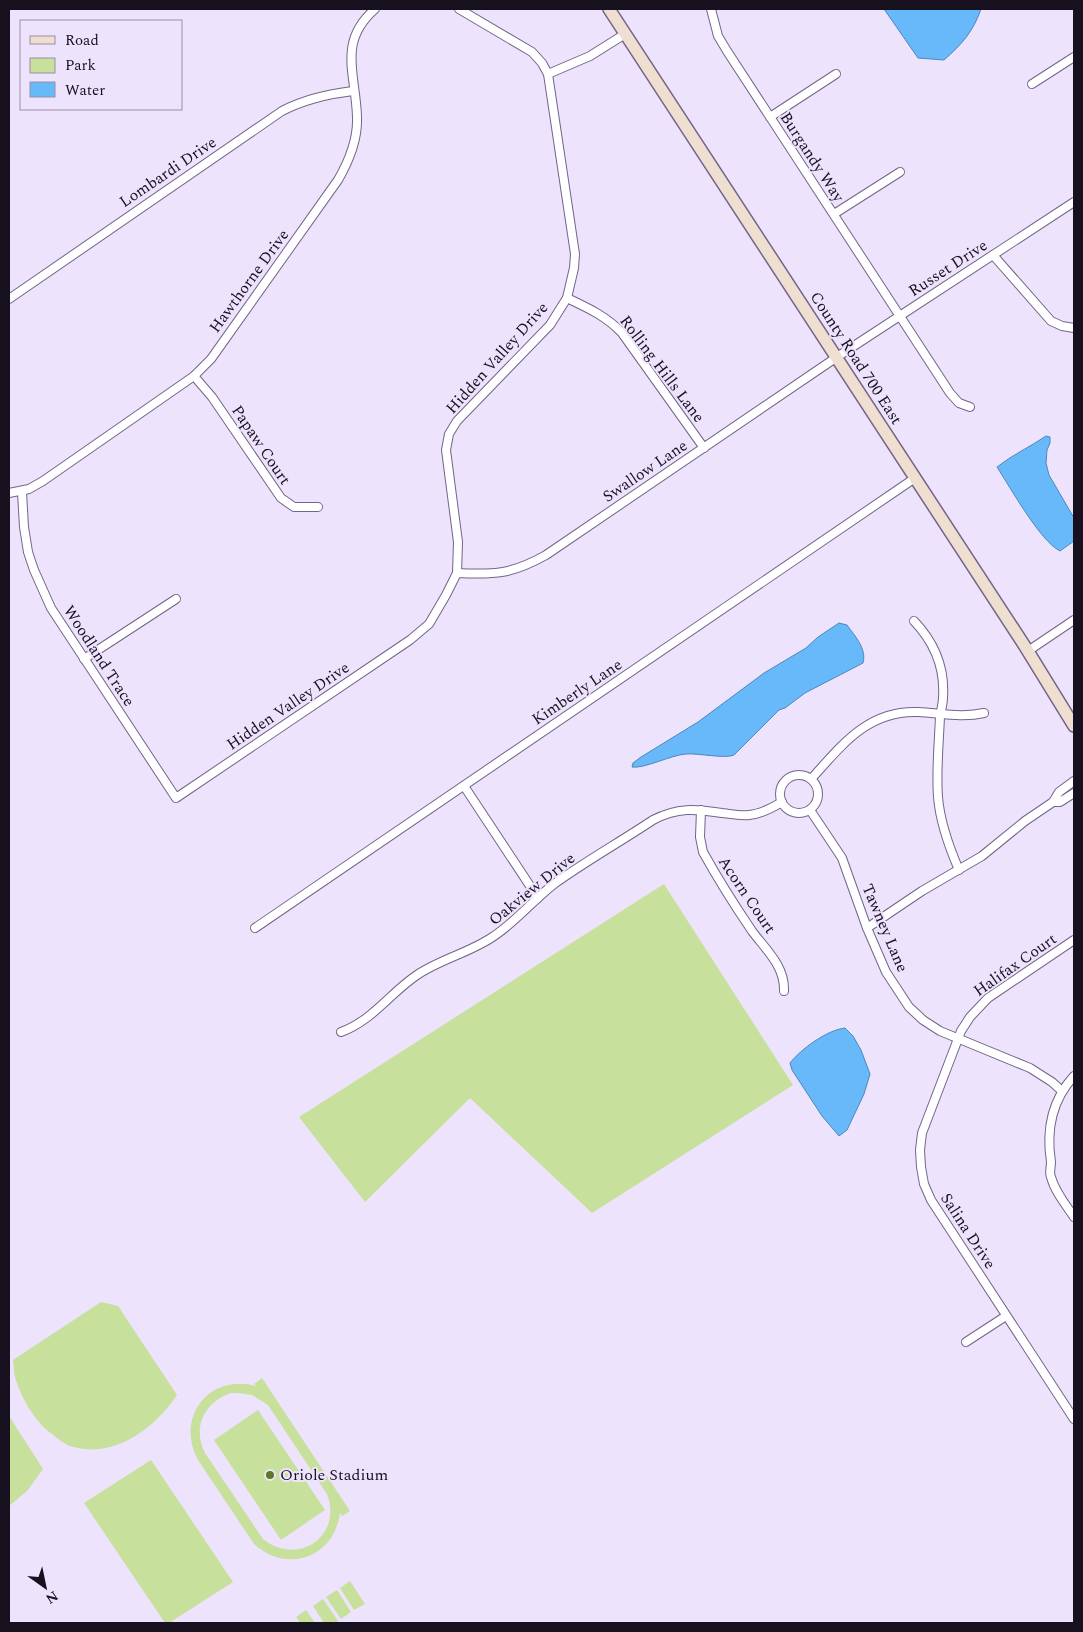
<svg xmlns="http://www.w3.org/2000/svg" width="1083" height="1632" viewBox="0 0 1083 1632" font-family="Spectral,serif">
  <rect width="100%" height="100%" fill="#eee3fd"/>
  <g fill="#c7e09b" fill-rule="evenodd">
    <path d="M664 884 793 1085 592 1213 470 1098 365 1202 299 1117Z"/>
    <path d="M101 1302 118 1306 177 1395C154 1429 113 1460 70 1446 62 1443 55 1436 48 1431 34 1419 23 1401 17 1383 14 1376 14 1368 13 1360Z"/>
    <path d="M262 1378 350 1511 342 1516 340 1513C334 1558 287 1574 254 1544L198 1460C175 1417 209 1373 256 1386L254 1384ZM231 1393H238L252 1395 268 1405 327 1494C343 1536 298 1567 263 1539L205 1453C192 1428 204 1402 231 1393Z"/>
    <path d="M258 1410 325 1510 281 1540 214 1440Z"/>
    <path d="M9 1416 43 1469 27 1491 9 1506Z"/>
    <path d="M151 1460 233 1582 169 1623H165L84 1503Z"/>
    <path d="M350 1581 365 1604 354 1610 340 1588Z"/>
    <path d="M337 1590 351 1612 341 1619 326 1597Z"/>
    <path d="M323 1599 338 1621 335 1623H324L313 1606Z"/>
    <path d="M306 1610 315 1623H300L296 1617Z"/>
  </g>
  <g fill="#68b9fa" stroke="#5087b8">
    <path d="M884 9H981C973 32 962 44 944 60L918 58Z"/>
    <path d="M1046 436 1050 437V443L1047 450 1046 463 1049 475 1074 518V541L1060 551C1040 541 1010 487 997 467 1012 455 1030 447 1046 436Z"/>
    <path d="M839 623 847 625C855 636 867 649 863 663L805 693 785 708 779 710 734 755C725 759 698 753 686 754 671 755 644 769 632 767L633 763 641 757 698 722 764 673 806 648 818 637Z"/>
    <path d="M845 1028 853 1036 861 1050 870 1074 864 1094 847 1130 839 1136 822 1116 792 1070 790 1063C801 1049 827 1030 845 1028Z"/>
  </g>
  <g fill="none" stroke-linecap="round" stroke-linejoin="round">
    <defs>
      <g id="minor">
        <path d="M711 9 718 36 727 51 950 393 959 403 970 407"/>
        <path d="M548 74 590 56 625 34"/>
        <path d="M1032 84 1074 57"/>
        <path d="M770 117 836 74"/>
        <path d="M834 214 900 172"/>
        <path d="M993 255 1051 321 1062 326 1074 328"/>
        <path d="M567 298C588 308 606 316 622 333L704 448"/>
        <path d="M9 299 282 111C305 99 328 94 353 91"/>
        <path d="M194 376 212 397 281 498 294 507H318"/>
        <path d="M22 492 24 527 28 552 34 570 51 608 176 798 410 640 429 624 446 595 457 573 458 542 446 450 449 434 457 421 550 325 567 298 574 268 575 254 548 74 542 63 532 52 459 9"/>
        <path d="M9 493 29 489 43 481 194 376 211 359 338 180C349 161 358 140 357 117 356 75 337 42 375 9"/>
        <path d="M457 573C495 575 512 574 546 555L837 357 1074 202"/>
        <path d="M914 621C934 642 945 667 943 697 943 704 941 710 940 716 939 743 936 770 938 797 940 822 949 847 959 870"/>
        <path d="M1028 651 1074 620"/>
        <path d="M84 659 176 599"/>
        <circle cx="799" cy="794" r="19"/>
        <path d="M812 778C842 745 868 710 918 712 940 713 962 718 984 713"/>
        <path d="M464 786 538 898"/>
        <path d="M1053 802H1060L1074 793"/>
        <path d="M701 810 700 837 703 852C718 879 735 906 752 931 766 950 785 966 784 991"/>
        <path d="M810 810 842 858 867 928 886 972 909 1007 923 1020 940 1031 1030 1068 1052 1082 1062 1091"/>
        <path d="M255 928 915 478"/>
        <path d="M867 928 922 891 982 856 1025 821 1053 802 1059 792 1074 781"/>
        <path d="M1074 940 988 998 970 1017 961 1031 922 1133 920 1150 921 1167 924 1184 931 1200 1074 1419"/>
        <path d="M341 1032C372 1021 390 993 417 975 439 960 468 953 491 938 515 923 532 901 554 884 586 861 620 842 653 820 678 807 695 809 722 813 731 814 740 816 749 815 761 814 772 808 782 802"/>
        <path d="M1074 1076C1052 1100 1046 1130 1051 1162 1051 1167 1049 1173 1051 1177 1055 1192 1066 1205 1074 1217"/>
        <path d="M966 1342 1006 1316"/>
      </g>
      <path id="secondary" d="M609 9 1026 648 1074 726"/>
    </defs>
    <use href="#minor" stroke="#746489" stroke-width="10"/>
    <use href="#secondary" stroke="#746489" stroke-width="14"/>
    <use href="#minor" stroke="#fff" stroke-width="8"/>
    <use href="#secondary" stroke="#eedfd0" stroke-width="11"/>
  </g>
  <circle fill="#5e7627" stroke="#eee3fd" stroke-width="2" cx="270" cy="1475" r="5"/>
  <g text-anchor="middle" dominant-baseline="central" stroke-width="4" stroke-linejoin="round" paint-order="stroke">
    <g font-size="16" fill="#17111f" stroke="#eee3fd">
      <text transform="translate(812 157) rotate(57)">Burgandy Way</text>
      <text transform="translate(168 172) rotate(-34)">Lombardi Drive</text>
      <text transform="translate(948 268) rotate(-33)">Russet Drive</text>
      <text transform="translate(249 281) rotate(-54)">Hawthorne Drive</text>
      <text transform="translate(497 358) rotate(-48)">Hidden Valley Drive</text>
      <text transform="translate(856 358) rotate(57)">County Road 700 East</text>
      <text transform="translate(662 369) rotate(53)">Rolling Hills Lane</text>
      <text transform="translate(261 445) rotate(56)">Papaw Court</text>
      <text transform="translate(645 471) rotate(-34)">Swallow Lane</text>
      <text transform="translate(99 656) rotate(57)">Woodland Trace</text>
      <text transform="translate(577 692) rotate(-34)">Kimberly Lane</text>
      <text transform="translate(288 706) rotate(-34)">Hidden Valley Drive</text>
      <text transform="translate(532 889) rotate(-39)">Oakview Drive</text>
      <text transform="translate(747 895) rotate(56)">Acorn Court</text>
      <text transform="translate(885 928) rotate(67)">Tawney Lane</text>
      <text transform="translate(1015 965) rotate(-35)">Halifax Court</text>
      <text transform="translate(968 1231) rotate(57)">Salina Drive</text>
    </g>
    <g font-size="16" fill="#17111f" stroke="#eee3fd" text-anchor="start">
      <text x="280" y="1475">Oriole Stadium</text>
    </g>
  </g>
  <rect width="1083" height="1632" fill="none" stroke="#17111f" stroke-width="20"/>
  <rect x="20" y="20" width="162" height="90" fill="#eee3fd" stroke="#988fa4"/>
  <rect x="30" y="36" width="25" height="8" fill="#eedfd0" stroke="#988fa4"/>
  <text x="65" y="45" font-size="15" fill="#17111f">Road</text>
  <rect x="30" y="58" width="25" height="15" fill="#c7e09b" stroke="#988fa4"/>
  <text x="65" y="70" font-size="15" fill="#17111f">Park</text>
  <rect x="30" y="82" width="25" height="15" fill="#68b9fa" stroke="#988fa4"/>
  <text x="65" y="95" font-size="15" fill="#17111f">Water</text>
  <g transform="translate(45 1587) rotate(147)" stroke="#eee3fd" stroke-width="4" paint-order="stroke">
  <path d="M0-4L9 19L0 12L-9 19Z" fill="#17111f"/>
  <text y="-8" font-size="14" font-weight="bold" text-anchor="middle" fill="#17111f">N</text>
  </g>
</svg>
